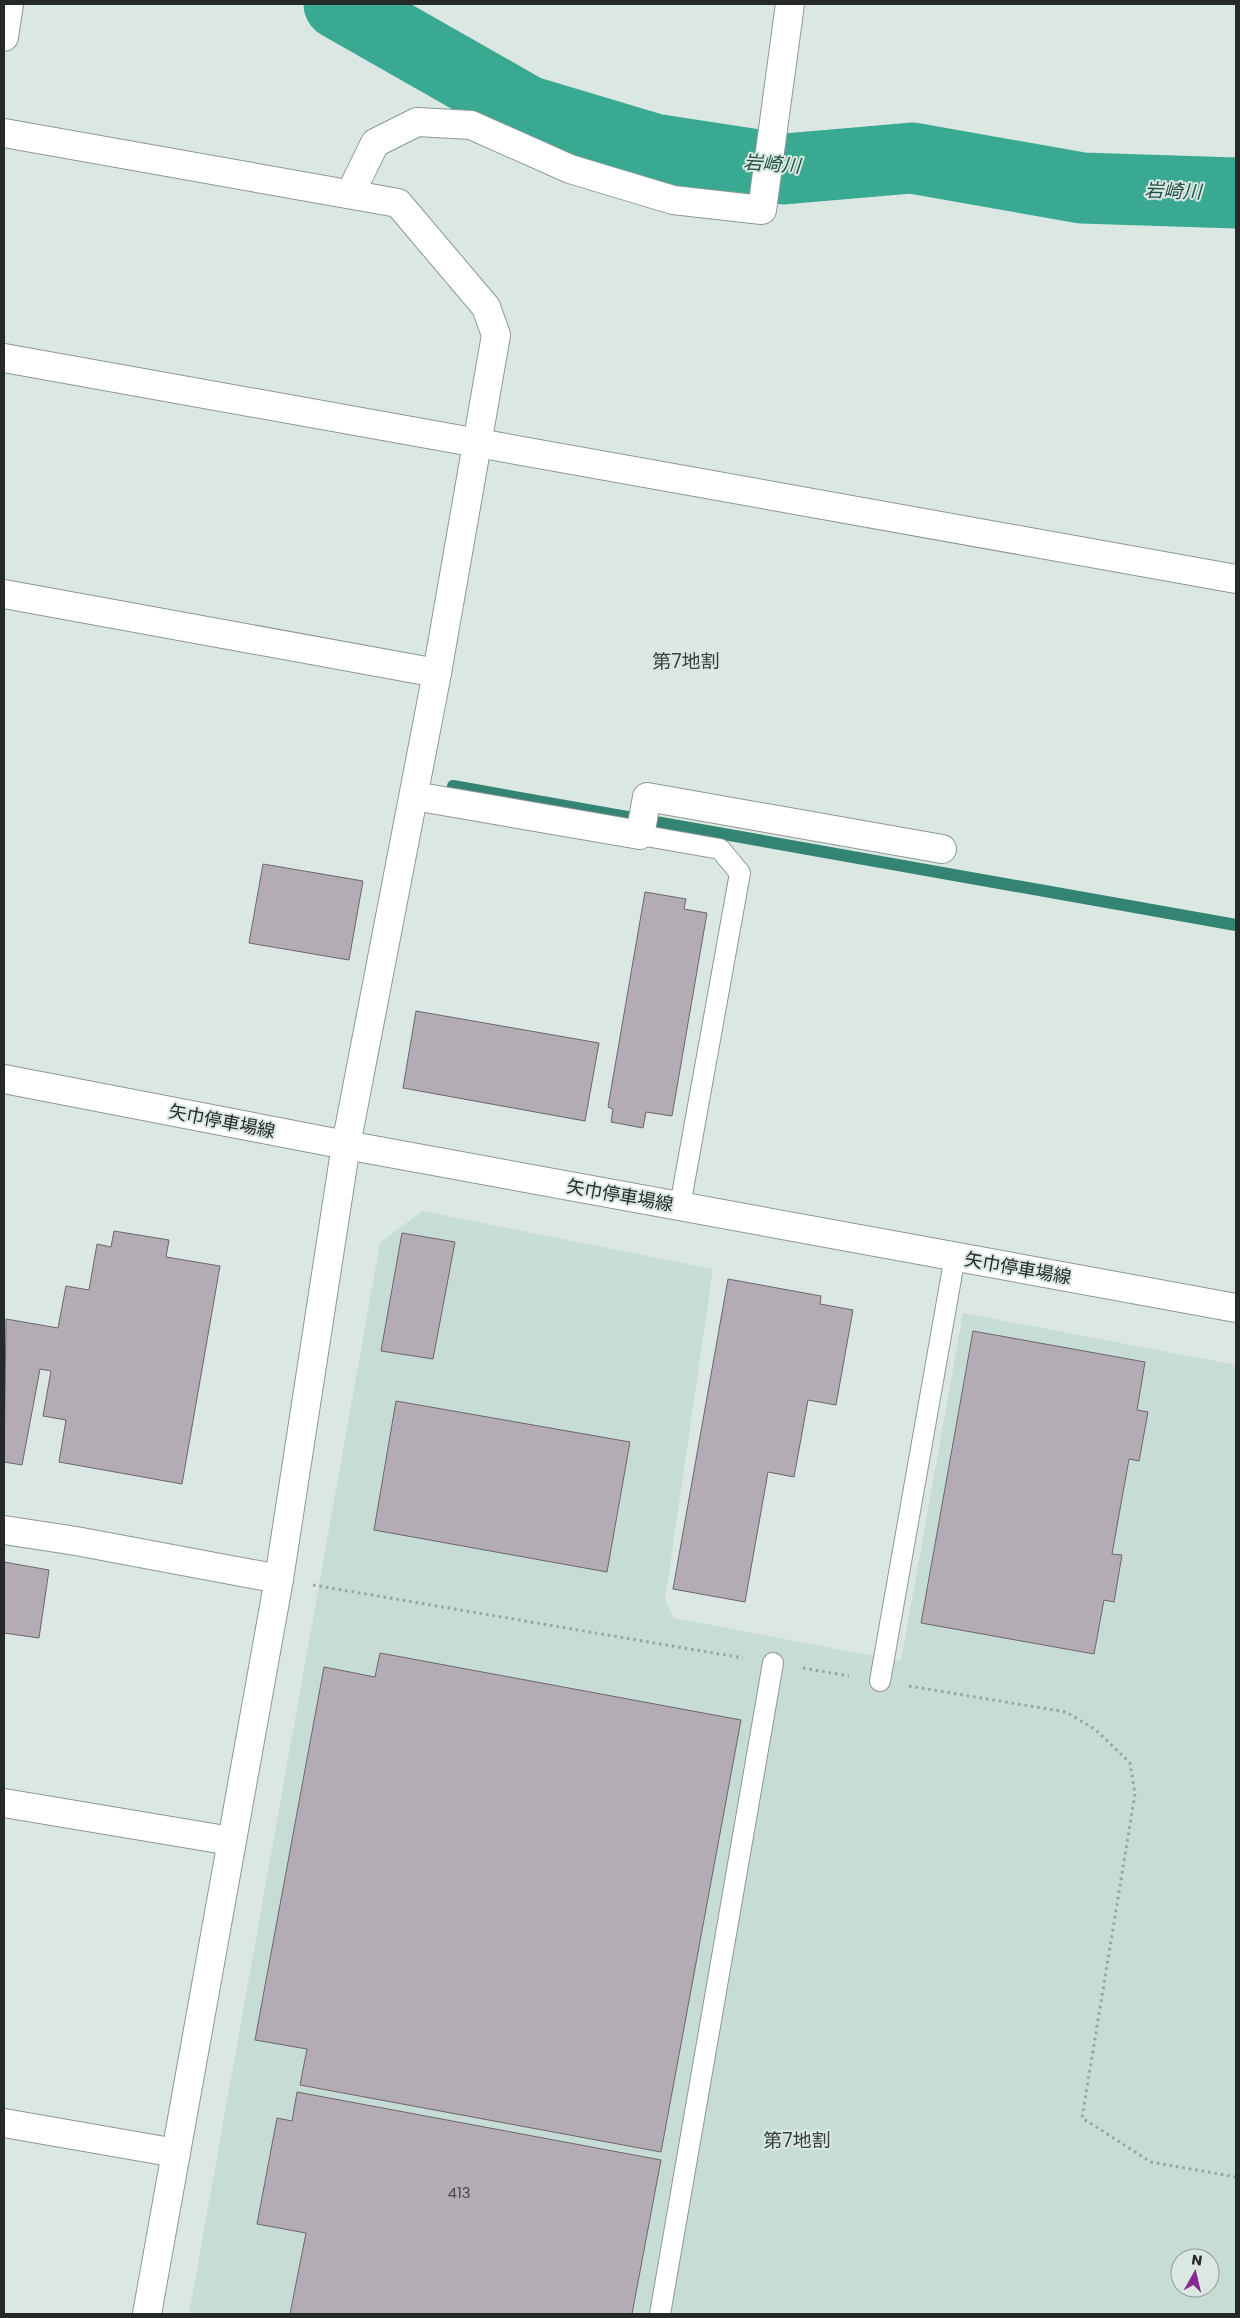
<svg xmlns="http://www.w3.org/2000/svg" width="1240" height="2318" viewBox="0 0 1240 2318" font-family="Poppins,'Noto Sans JP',sans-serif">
  <rect width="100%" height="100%" fill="#dbe7e3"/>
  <path fill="#c7dcd5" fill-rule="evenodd" d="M422 1211 713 1269 665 1600 674 1618 901 1661 963 1313 1236 1365V2314H189L380 1243ZM1180 2258H1210V2288H1180Z"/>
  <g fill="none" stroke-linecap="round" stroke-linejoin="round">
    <path stroke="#338472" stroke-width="12" d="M453 786 1236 925"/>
    <path stroke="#39aa91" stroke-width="71" d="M339 4 527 111 654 149 784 169 912 158 1082 188 1236 193"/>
  </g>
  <g fill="#b3acb4" stroke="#6c656c">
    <path d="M263 864 363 881 349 960 249 943Z"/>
    <path d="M645 892 686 899 684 909 707 913 672 1116 646 1112 643 1128 611 1122 613 1109 608 1107Z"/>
    <path d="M416 1011 599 1043 585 1121 403 1088Z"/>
    <path d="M114 1231 169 1240 166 1257 220 1266 182 1484 59 1462 66 1420 43 1416 51 1371 40 1369 22 1465 4 1462 6 1319 58 1328 66 1286 89 1290 97 1244 111 1247Z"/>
    <path d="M402 1233 455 1242 433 1359 381 1351Z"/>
    <path d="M728 1279 821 1296 820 1304 853 1310 836 1405 808 1400 794 1477 768 1472 745 1602 673 1589Z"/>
    <path d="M973 1331 1145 1362 1137 1410 1148 1412 1139 1461 1129 1459 1112 1554 1122 1555 1114 1602 1104 1600 1094 1654 921 1623Z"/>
    <path d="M396 1401 630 1442 607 1572 374 1530Z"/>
    <path d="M4 1562 49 1570 39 1638 4 1633Z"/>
    <path d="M380 1653 741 1720 661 2152 300 2085 307 2049 255 2040 324 1667 375 1677Z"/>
    <path d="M297 2092 661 2160 632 2314H290L306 2233 257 2224 277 2118 292 2121Z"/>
  </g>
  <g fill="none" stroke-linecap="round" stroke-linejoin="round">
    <defs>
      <g id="lane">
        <path d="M640 835 720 849 740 873 680 1206"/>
        <path d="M880 1681 955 1256"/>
        <path d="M660 2314 773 1663"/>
      </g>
      <g id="street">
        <path d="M4 37 9 4"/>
        <path d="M4 133 398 203 486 307 496 335 437 673 346 1145 279 1579 147 2314"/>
        <path d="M350 194 375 143 417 122 471 125 570 169 673 200 762 210 790 4"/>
        <path d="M4 358 1236 579"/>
        <path d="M4 594 437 673"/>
        <path d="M414 796 640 835 647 797 942 849"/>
        <path d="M4 1530 76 1541 279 1579"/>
        <path d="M4 1803 231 1841"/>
        <path d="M4 2123 176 2153"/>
      </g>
      <path id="secondary" d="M4 1079 346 1145 1236 1308"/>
    </defs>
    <use href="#lane" stroke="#8d9895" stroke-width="22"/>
    <use href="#street" stroke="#8d9895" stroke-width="30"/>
    <use href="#secondary" stroke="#8d9895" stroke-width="30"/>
    <g stroke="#9aa3a0" stroke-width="3" stroke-dasharray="2.5 4" stroke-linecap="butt">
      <path d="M313 1585 743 1658"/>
      <path d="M803 1668 849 1676"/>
      <path d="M909 1686 1066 1712 1096 1730 1130 1763 1135 1794 1082 2118 1151 2162 1236 2177"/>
    </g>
    <use href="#lane" stroke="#fff" stroke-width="20"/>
    <use href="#street" stroke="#fff" stroke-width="28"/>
    <use href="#secondary" stroke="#fff" stroke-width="28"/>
  </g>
  <g text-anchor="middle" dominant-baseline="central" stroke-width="4" stroke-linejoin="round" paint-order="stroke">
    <g font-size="15" fill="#484a4b">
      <text x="459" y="2192">413</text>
    </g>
    <g font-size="18" fill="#252a28" stroke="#dbe7e3">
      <text transform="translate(222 1121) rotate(11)">矢巾停車場線</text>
      <text transform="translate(620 1195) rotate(10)">矢巾停車場線</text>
      <text transform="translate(1018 1268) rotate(10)">矢巾停車場線</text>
    </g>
    <g font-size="19" font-style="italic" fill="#215045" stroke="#dbe7e3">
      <text transform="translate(772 164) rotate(4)">岩崎川</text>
      <text transform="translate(1173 191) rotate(2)">岩崎川</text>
    </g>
    <g font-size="19" fill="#36403d" stroke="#dbe7e3">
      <text x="686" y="661">第7地割</text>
      <text x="797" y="2140">第7地割</text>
    </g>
  </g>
  <rect width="1240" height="2318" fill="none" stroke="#252a28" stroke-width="10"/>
  <g transform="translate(1195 2273) rotate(8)"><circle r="24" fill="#dbe7e3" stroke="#929b98"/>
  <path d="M0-4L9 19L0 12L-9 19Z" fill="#882891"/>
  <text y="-8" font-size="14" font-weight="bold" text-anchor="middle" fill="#252a28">N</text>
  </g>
</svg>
